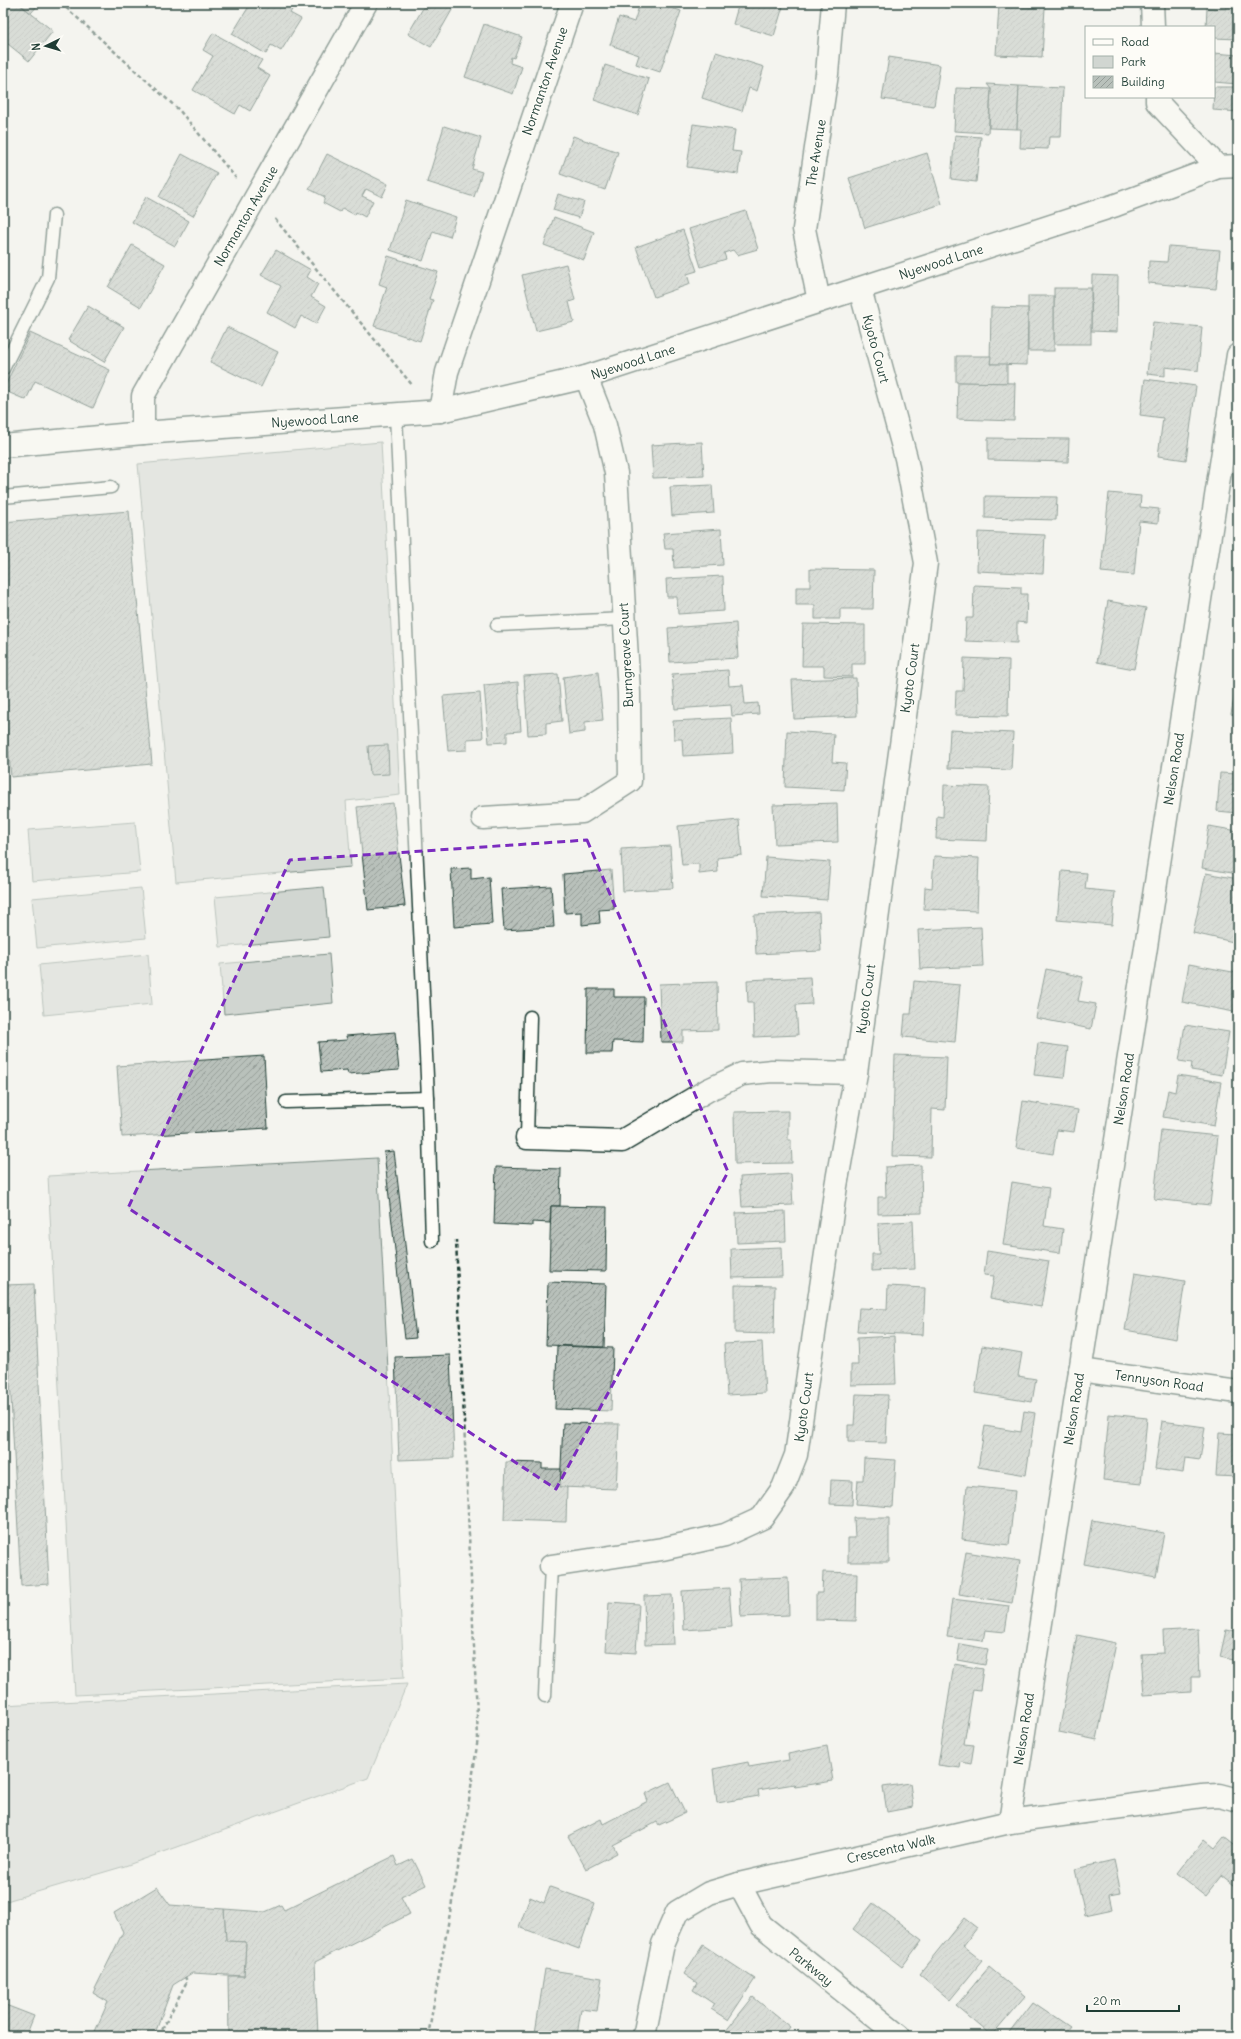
<svg xmlns="http://www.w3.org/2000/svg" width="1241" height="2039" viewBox="0 0 1241 2039" font-family="Delius,sans-serif">
  <defs>
    <pattern id="building-hatch" width="6" height="6" patternUnits="userSpaceOnUse"><rect width="6" height="6" fill="#b9c1bb"/><path d="M-1 1l2-2M0 6l6-6M5 7l2-2" fill="none" stroke="#969e99"/></pattern>
  </defs>
  <rect width="100%" height="100%" fill="#f4f4ef"/>
  <filter id="ink" filterUnits="userSpaceOnUse"><feTurbulence type="fractalNoise" baseFrequency=".025" numOctaves="2"/><feDisplacementMap in="SourceGraphic" scale="8" xChannelSelector="R" yChannelSelector="G"/><feConvolveMatrix kernelMatrix="1 2 1 2 8 2 1 2 1" color-interpolation-filters="sRGB"/></filter>
  <g filter="url(#ink)">
    <g fill="#d1d6d1" stroke="#788a82">
      <path d="M381 442 400 795 346 801 351 867 176 882 138 464Z"/>
      <path d="M135 822 140 872 32 881 28 830Z"/>
      <path d="M324 887 329 937 220 947 215 897Z"/>
      <path d="M141 888 146 938 37 948 32 898Z"/>
      <path d="M148 954 152 1004 44 1015 39 965Z"/>
      <path d="M329 954 333 1003 224 1014 220 964Z"/>
      <path d="M377 1158 404 1678 75 1695 48 1176Z"/>
      <path d="M407 1684 368 1778 125 1866 3 1902V1705Z"/>
    </g>
    <g fill="url(#building-hatch)" stroke="#1f3d34">
      <path d="M3 3H18L53 31 29 61 3 40Z"/>
      <path d="M18 3H40L31 13Z"/>
      <path d="M251 3H296L290 13 301 19 281 51 271 45 266 54 232 34Z"/>
      <path d="M426 3H456L431 47 408 34Z"/>
      <path d="M640 3H657L681 11 660 72 636 64 639 55 610 45 619 17 634 22Z"/>
      <path d="M739 3H784L774 36 733 24Z"/>
      <path d="M1226 3H1238V39L1214 38V27H1206L1207 8 1226 9Z"/>
      <path d="M999 5 1045 8 1042 57 996 55Z"/>
      <path d="M484 24 522 37 514 58 511 57 510 63 522 67 513 94 465 77Z"/>
      <path d="M213 33 262 60 257 68 270 76 250 111 240 105 235 114 193 90 213 56 203 50Z"/>
      <path d="M716 52 764 67 757 91 749 88 742 111 702 98Z"/>
      <path d="M1214 53 1238 55V112L1213 110 1214 87H1237V84L1214 82Z"/>
      <path d="M889 57 940 65 934 106 882 99Z"/>
      <path d="M605 65 649 79 638 115 594 100Z"/>
      <path d="M987 84 1019 86 1017 129 989 128 991 89Z"/>
      <path d="M1019 86 1063 88 1061 137H1049L1048 149 1020 148 1021 129H1017Z"/>
      <path d="M956 88 991 89 988 133 954 131Z"/>
      <path d="M693 124 735 130 732 151 741 152 738 174 687 167Z"/>
      <path d="M444 126 481 138 472 169 482 172 474 197 427 182Z"/>
      <path d="M955 135 981 137 976 182 951 179Z"/>
      <path d="M573 136 618 152 605 190 560 174Z"/>
      <path d="M927 153 942 204 865 228 849 178Z"/>
      <path d="M182 154 217 173 193 216 159 197Z"/>
      <path d="M327 154 388 184 382 197 366 189 362 196 373 201 365 217 356 212 355 215 342 208 340 212 323 203 325 197 309 189Z"/>
      <path d="M558 194 584 202 579 218 553 210Z"/>
      <path d="M146 197 189 221 175 246 132 222Z"/>
      <path d="M406 200 456 217 450 237 433 231 423 261 390 250Z"/>
      <path d="M746 211 758 249 737 255 733 250 724 253 726 259 701 267 689 229Z"/>
      <path d="M554 217 594 232 584 260 544 245Z"/>
      <path d="M683 230 697 271 687 274 690 284 654 297 636 247Z"/>
      <path d="M132 245 165 264 141 307 108 287Z"/>
      <path d="M1169 246 1220 250 1216 289 1148 283 1149 261 1167 262Z"/>
      <path d="M276 250 311 270 307 277 318 284 311 297 326 306 316 324 301 316 295 328 267 312 281 286 261 275Z"/>
      <path d="M388 256 438 272 429 299 433 300 420 341 374 326 387 287 379 284Z"/>
      <path d="M566 264 575 300 569 302 574 322 536 331 522 275Z"/>
      <path d="M1092 275 1118 276 1117 332 1091 331Z"/>
      <rect x="1054" y="288" width="37" height="56"/>
      <rect x="1028" y="296" width="26" height="55"/>
      <path d="M88 306 124 327 104 362 68 340Z"/>
      <path d="M991 307 1028 308 1027 365 990 364Z"/>
      <path d="M1153 322 1202 327 1198 371 1165 367V376L1147 374Z"/>
      <path d="M227 327 278 352 261 387 210 362Z"/>
      <path d="M30 333 110 370 93 408 35 381 26 400 3 390Z"/>
      <path d="M956 356H991L990 364H1007V383L956 382Z"/>
      <path d="M1145 379 1196 386 1186 460 1158 456 1163 418 1140 415Z"/>
      <path d="M958 382 1015 383 1014 421 957 419Z"/>
      <path d="M988 438 1069 439 1068 462 988 460Z"/>
      <path d="M702 442 704 476 653 478 651 445Z"/>
      <path d="M712 485 714 513 672 516 670 487Z"/>
      <path d="M1109 493 1141 496 1140 507 1159 509 1158 523 1139 521 1134 575 1101 572Z"/>
      <path d="M985 496 1057 497 1056 520 985 518Z"/>
      <path d="M129 511 152 764 11 777 3 691V522Z"/>
      <path d="M721 529 723 565 674 568 673 549H665L663 533Z"/>
      <path d="M978 532 1045 535 1043 574 977 571Z"/>
      <path d="M810 569 874 570 873 609H840V619H815V605H796V587H810Z"/>
      <path d="M723 576 724 611 678 614 677 597H667L666 579Z"/>
      <path d="M974 585 1021 587V594H1027L1026 623 1017 622V643L965 641 966 618H973Z"/>
      <path d="M1108 601 1146 608 1134 669 1097 662Z"/>
      <path d="M736 623 738 658 670 662 668 628Z"/>
      <path d="M803 624 865 625V664H852V677L824 676V666H802Z"/>
      <path d="M964 658 1009 660 1008 716 955 715 956 691H963Z"/>
      <path d="M728 670 729 686 743 685 745 704 758 703 759 714 732 716 731 705 675 709 672 674Z"/>
      <path d="M598 672 603 720 585 722V732L569 734 563 677Z"/>
      <path d="M558 674 562 721 546 723V734L528 735 524 676Z"/>
      <path d="M1238 677V716L1231 714Z"/>
      <path d="M856 678 857 716 794 719 792 680Z"/>
      <path d="M518 682 521 731 507 732V742L489 743 484 685Z"/>
      <path d="M480 693 483 738 467 739V750L448 751 443 696Z"/>
      <path d="M731 718 733 753 683 756 682 739H674L673 721Z"/>
      <path d="M950 730 1013 733 1011 770 948 768Z"/>
      <path d="M787 731 834 734 832 762 846 763 844 790 785 787Z"/>
      <path d="M388 745 389 774 370 775 368 746Z"/>
      <path d="M1220 773 1238 774V813L1217 811Z"/>
      <path d="M944 785 989 787 987 841 936 839 937 816 943 817Z"/>
      <path d="M393 803 405 906 368 910 357 807Z"/>
      <path d="M837 803 838 842 775 844 773 805Z"/>
      <path d="M739 820 742 855 717 858 718 872 699 874V864L682 865 678 826Z"/>
      <path d="M1209 826 1238 831V874L1202 868Z"/>
      <path d="M670 846 673 888 623 891 621 849Z"/>
      <path d="M934 856 979 858 977 911 924 909 925 887 932 888Z"/>
      <path d="M766 857 830 862 827 900 763 896Z"/>
      <path d="M471 868V879L489 877 492 924 454 927 451 869Z"/>
      <path d="M611 870 614 909 599 910 600 923 582 925V912L565 913 563 874Z"/>
      <path d="M1062 871 1087 873 1085 889 1115 892 1112 925 1057 920Z"/>
      <path d="M1206 873 1238 879V943L1193 933Z"/>
      <path d="M551 886 554 927 504 930 501 889Z"/>
      <path d="M819 912 821 951 756 954 754 915Z"/>
      <path d="M981 927 983 966 920 969 918 930Z"/>
      <path d="M1189 964 1238 973V990L1234 1012 1182 1002Z"/>
      <path d="M1046 969 1083 977 1078 1001 1096 1004 1091 1029 1036 1018Z"/>
      <path d="M810 977 812 1004 796 1005 798 1035 754 1037 753 1002H748L747 980Z"/>
      <path d="M914 981 960 985 955 1042 903 1037 905 1014H911Z"/>
      <path d="M717 982 718 1030 683 1031V1042H661L659 984Z"/>
      <path d="M588 989H614V997H644L643 1042 613 1041 612 1053H587Z"/>
      <path d="M1185 1025 1229 1032 1222 1075 1191 1070 1192 1063 1179 1061Z"/>
      <path d="M395 1032 399 1070 348 1074 347 1070 321 1072 318 1042 347 1040 346 1036Z"/>
      <path d="M1038 1043 1068 1047 1064 1078 1034 1075Z"/>
      <path d="M895 1055 947 1057 945 1110 932 1109 931 1157 892 1156Z"/>
      <path d="M264 1056 268 1128 122 1137 117 1066Z"/>
      <path d="M1178 1075 1221 1082 1214 1126 1163 1117 1168 1090 1175 1092Z"/>
      <path d="M1023 1101 1078 1110 1074 1132 1057 1130 1053 1154 1016 1148Z"/>
      <path d="M788 1111V1140H791L792 1163 735 1164 734 1112Z"/>
      <path d="M1161 1130 1218 1136 1210 1205 1154 1199Z"/>
      <path d="M394 1151 416 1338 405 1339 384 1152Z"/>
      <path d="M921 1165 922 1213 878 1214V1197H886L885 1167Z"/>
      <path d="M496 1167 561 1169 560 1206H551L550 1223 532 1222V1226L494 1224Z"/>
      <path d="M791 1174 793 1205 742 1207 740 1177Z"/>
      <path d="M1012 1182 1049 1188 1044 1226 1063 1229 1060 1253 1003 1245Z"/>
      <path d="M551 1206 607 1207 606 1271 549 1270Z"/>
      <path d="M785 1211 786 1241 737 1243 736 1213Z"/>
      <path d="M913 1221 915 1269 872 1271V1254H879L878 1223Z"/>
      <path d="M781 1247 782 1277 732 1278 731 1249Z"/>
      <path d="M987 1251 1049 1261 1041 1307 990 1298 994 1276 984 1275Z"/>
      <path d="M1135 1273 1185 1281 1176 1339 1125 1330Z"/>
      <path d="M548 1282 606 1284 604 1347 546 1345Z"/>
      <path d="M34 1284 49 1584 21 1586 5 1285Z"/>
      <path d="M735 1285 775 1286 774 1334 735 1333Z"/>
      <path d="M888 1286 925 1288 923 1335 857 1332 859 1308 887 1309Z"/>
      <path d="M894 1336 896 1384 851 1385V1365H858L857 1338Z"/>
      <path d="M762 1342 765 1393 727 1395 724 1344Z"/>
      <path d="M557 1346 613 1348 611 1411 555 1409Z"/>
      <path d="M982 1346 1022 1353 1018 1376 1036 1379 1032 1402 975 1393Z"/>
      <path d="M450 1355 454 1458 399 1460 395 1357Z"/>
      <path d="M856 1394 888 1395 886 1443 848 1442V1425H854Z"/>
      <path d="M1024 1411 1035 1413 1026 1475 978 1467 985 1426 1021 1432Z"/>
      <path d="M1109 1414 1147 1418 1141 1484 1103 1480Z"/>
      <path d="M1162 1421 1205 1427 1200 1460 1185 1458 1183 1473 1155 1469Z"/>
      <path d="M563 1423 619 1424 616 1489 560 1487Z"/>
      <path d="M1219 1433 1238 1434V1477L1216 1476Z"/>
      <path d="M864 1458 896 1460 893 1507 856 1504 858 1480H863Z"/>
      <path d="M506 1462 542 1463V1469H561L560 1487H567L566 1522 504 1520Z"/>
      <path d="M831 1480 853 1481 852 1505 830 1504Z"/>
      <path d="M967 1486 1015 1491 1009 1545 962 1539Z"/>
      <path d="M854 1518H889V1562H848V1538H855Z"/>
      <path d="M1092 1520 1164 1533 1156 1577 1084 1564Z"/>
      <path d="M966 1552 1020 1561 1012 1603 959 1594Z"/>
      <path d="M823 1572 857 1573 856 1621 816 1620V1593H822Z"/>
      <path d="M788 1577 789 1615 741 1617 739 1579Z"/>
      <path d="M729 1588 732 1627 684 1630 682 1591Z"/>
      <path d="M672 1595 674 1644 645 1645 644 1596Z"/>
      <path d="M952 1599 1009 1606 1005 1632 985 1630 983 1641 947 1637Z"/>
      <path d="M609 1602 639 1604 636 1653 606 1651Z"/>
      <path d="M1198 1629 1200 1677H1191V1692L1144 1695 1141 1654 1164 1653 1163 1631Z"/>
      <path d="M1226 1630 1238 1633V1661L1220 1657Z"/>
      <path d="M1077 1635 1116 1643 1097 1740 1059 1732Z"/>
      <path d="M960 1644 988 1649 985 1665 957 1660Z"/>
      <path d="M954 1664 983 1669 980 1690 973 1689 964 1744 974 1745 971 1764 961 1762 960 1768 938 1765Z"/>
      <path d="M827 1746 833 1781 795 1787 794 1784 758 1790 759 1796 717 1803 713 1769 748 1762 749 1767 789 1760 788 1754Z"/>
      <path d="M670 1782 685 1813 659 1825 657 1822 613 1845 617 1853 586 1869 568 1836 601 1819 603 1824 648 1801 645 1794Z"/>
      <path d="M910 1783 913 1807 887 1812 883 1787Z"/>
      <path d="M1224 1837 1238 1848V1889L1221 1876 1205 1896 1177 1874 1204 1839 1215 1848Z"/>
      <path d="M394 1856 398 1866 413 1859 426 1885 401 1897 410 1914 315 1962 318 2036H229L228 1976H244L246 1942 226 1941 224 1909 265 1912 281 1905 284 1910Z"/>
      <path d="M1114 1860 1121 1893 1110 1895 1113 1909 1085 1915 1075 1869Z"/>
      <path d="M157 1887 170 1905 224 1909 226 1941 246 1942 244 1976 192 1973 173 1985 154 2036H93L108 2002 93 1993 123 1932 114 1913Z"/>
      <path d="M550 1887 595 1903 579 1949 519 1927 530 1897 544 1903Z"/>
      <path d="M873 1903 922 1940 902 1967 853 1929Z"/>
      <path d="M964 1918 977 1928 963 1946 982 1961 950 2000 919 1974Z"/>
      <path d="M703 1945 755 1979 728 2020 711 2009 714 2004 693 1990 697 1983 684 1974Z"/>
      <path d="M989 1967 1025 1997 992 2036 956 2006Z"/>
      <path d="M545 1969 602 1978 597 2011 581 2009 577 2036H558L535 2033Z"/>
      <path d="M753 1997 790 2027 783 2036H730L725 2032Z"/>
      <path d="M1033 2002 1070 2027 1063 2036H1007Z"/>
      <path d="M3 2004 34 2016 26 2036H3Z"/>
    </g>
    <g fill="none" stroke-linecap="round" stroke-linejoin="round">
      <defs>
        <g id="lane">
          <path d="M3 369 48 278 54 215"/>
          <path d="M396 415 428 1098 432 1241"/>
          <path d="M3 497 111 487"/>
          <path d="M497 625 625 619"/>
          <path d="M286 1102 428 1098"/>
          <path d="M527 1138 530 1017"/>
          <path d="M545 1696 551 1566"/>
        </g>
        <g id="street">
          <path d="M1152 3 1153 27"/>
          <path d="M1157 97V102L1218 167"/>
          <path d="M819 301 804 229 827 74 833 3"/>
          <path d="M440 411 447 372 572 3"/>
          <path d="M143 433V396L366 3"/>
          <path d="M3 446 143 433 440 411 586 377 1116 205 1218 167 1238 166"/>
          <path d="M483 818 582 812 630 781 629 693 616 473 605 425 586 377"/>
          <path d="M527 1138 622 1141 708 1090 742 1074 772 1071 856 1073"/>
          <path d="M1080 1370 1238 1392"/>
          <path d="M551 1566 662 1549 725 1535 762 1518 783 1488 796 1455 836 1186 856 1073 926 563 906 458 860 289"/>
          <path d="M1010 1822 1238 355"/>
          <path d="M739 1884 761 1925 899 2036"/>
          <path d="M644 2036 663 1944 677 1912 709 1893 739 1884 1010 1822 1202 1796 1219 1795 1238 1800"/>
        </g>
      </defs>
      <use href="#lane" stroke="#1f3d34" stroke-width="15"/>
      <use href="#street" stroke="#1f3d34" stroke-width="25"/>
      <g stroke="#1f3d34" stroke-width="2.5" stroke-dasharray="4 3" stroke-linecap="butt">
        <path d="M61 3 179 110 236 178"/>
        <path d="M275 219 413 386"/>
        <path d="M159 2036 187 1981 185 1977"/>
        <path d="M428 2036 465 1829 478 1738 456 1240"/>
      </g>
      <use href="#lane" stroke="#fdfcf7" stroke-width="12"/>
      <use href="#street" stroke="#fdfcf7" stroke-width="22"/>
    </g>
  </g>
  <path d="M0 0H1241V2039H0ZM587 840 728 1172 556 1489 128 1208 290 860Z" fill="#f4f4ef" fill-opacity=".55" fill-rule="evenodd"/>
  <path fill="none" stroke="#7b2cbf" stroke-width="3" stroke-dasharray="8 5" stroke-linejoin="round" d="M587 840 728 1172 556 1489 128 1208 290 860Z"/>
  <g text-anchor="middle" dominant-baseline="central" stroke-width="3" stroke-linejoin="round" paint-order="stroke">
    <g font-size="13" fill="#1f3d34" stroke="#fdfcf7">
      <text transform="translate(545 81) rotate(-71)">Normanton Avenue</text>
      <text transform="translate(816 153) rotate(-81)">The Avenue</text>
      <text transform="translate(246 216) rotate(-60)">Normanton Avenue</text>
      <text transform="translate(941 262) rotate(-18)">Nyewood Lane</text>
      <text transform="translate(876 349) rotate(75)">Kyoto Court</text>
      <text transform="translate(633 362) rotate(-18)">Nyewood Lane</text>
      <text transform="translate(315 420) rotate(-4)">Nyewood Lane</text>
      <text transform="translate(626 655) rotate(-93)">Burngreave Court</text>
      <text transform="translate(910 678) rotate(-82)">Kyoto Court</text>
      <text transform="translate(1174 769) rotate(-81)">Nelson Road</text>
      <text transform="translate(866 999) rotate(-82)">Kyoto Court</text>
      <text transform="translate(1124 1089) rotate(-81)">Nelson Road</text>
      <text transform="translate(1159 1381) rotate(8)">Tennyson Road</text>
      <text transform="translate(804 1407) rotate(-82)">Kyoto Court</text>
      <text transform="translate(1074 1409) rotate(-81)">Nelson Road</text>
      <text transform="translate(1024 1729) rotate(-81)">Nelson Road</text>
      <text transform="translate(891 1849) rotate(-13)">Crescenta Walk</text>
      <text transform="translate(811 1967) rotate(39)">Parkway</text>
    </g>
  </g>
  <rect width="1241" height="2039" fill="none" stroke="#fdfcf7" stroke-width="16"/>
  <rect x="8" y="8" width="1225" height="2023" fill="none" stroke="#1f3d34" stroke-width="1.5" filter="url(#ink)"/>
  <rect x="1085" y="26" width="130" height="72" fill="#fdfcf7" stroke="#a4b0a9"/>
  <rect x="1093" y="39" width="20" height="6" fill="#fdfcf7" stroke="#a4b0a9"/>
  <text x="1121" y="46" font-size="12" fill="#1f3d34">Road</text>
  <rect x="1093" y="56" width="20" height="12" fill="#d1d6d1" stroke="#a4b0a9"/>
  <text x="1121" y="66" font-size="12" fill="#1f3d34">Park</text>
  <rect x="1093" y="76" width="20" height="12" fill="url(#building-hatch)" stroke="#a4b0a9"/>
  <text x="1121" y="86" font-size="12" fill="#1f3d34">Building</text>
  <g transform="translate(46 46) rotate(265)" stroke="#fdfcf7" stroke-width="3" paint-order="stroke">
  <path d="M0-3L7 15L0 10L-7 15Z" fill="#1f3d34"/>
  <text y="-6" font-size="11" font-weight="bold" text-anchor="middle" fill="#1f3d34">N</text>
  </g>
  <path d="M1087 2005v6h92v-6" fill="none" stroke="#1f3d34" stroke-width="2"/>
  <text x="1093" y="2005" font-size="12" fill="#1f3d34" stroke="#fdfcf7" stroke-width="3" paint-order="stroke">20 m</text>
</svg>
